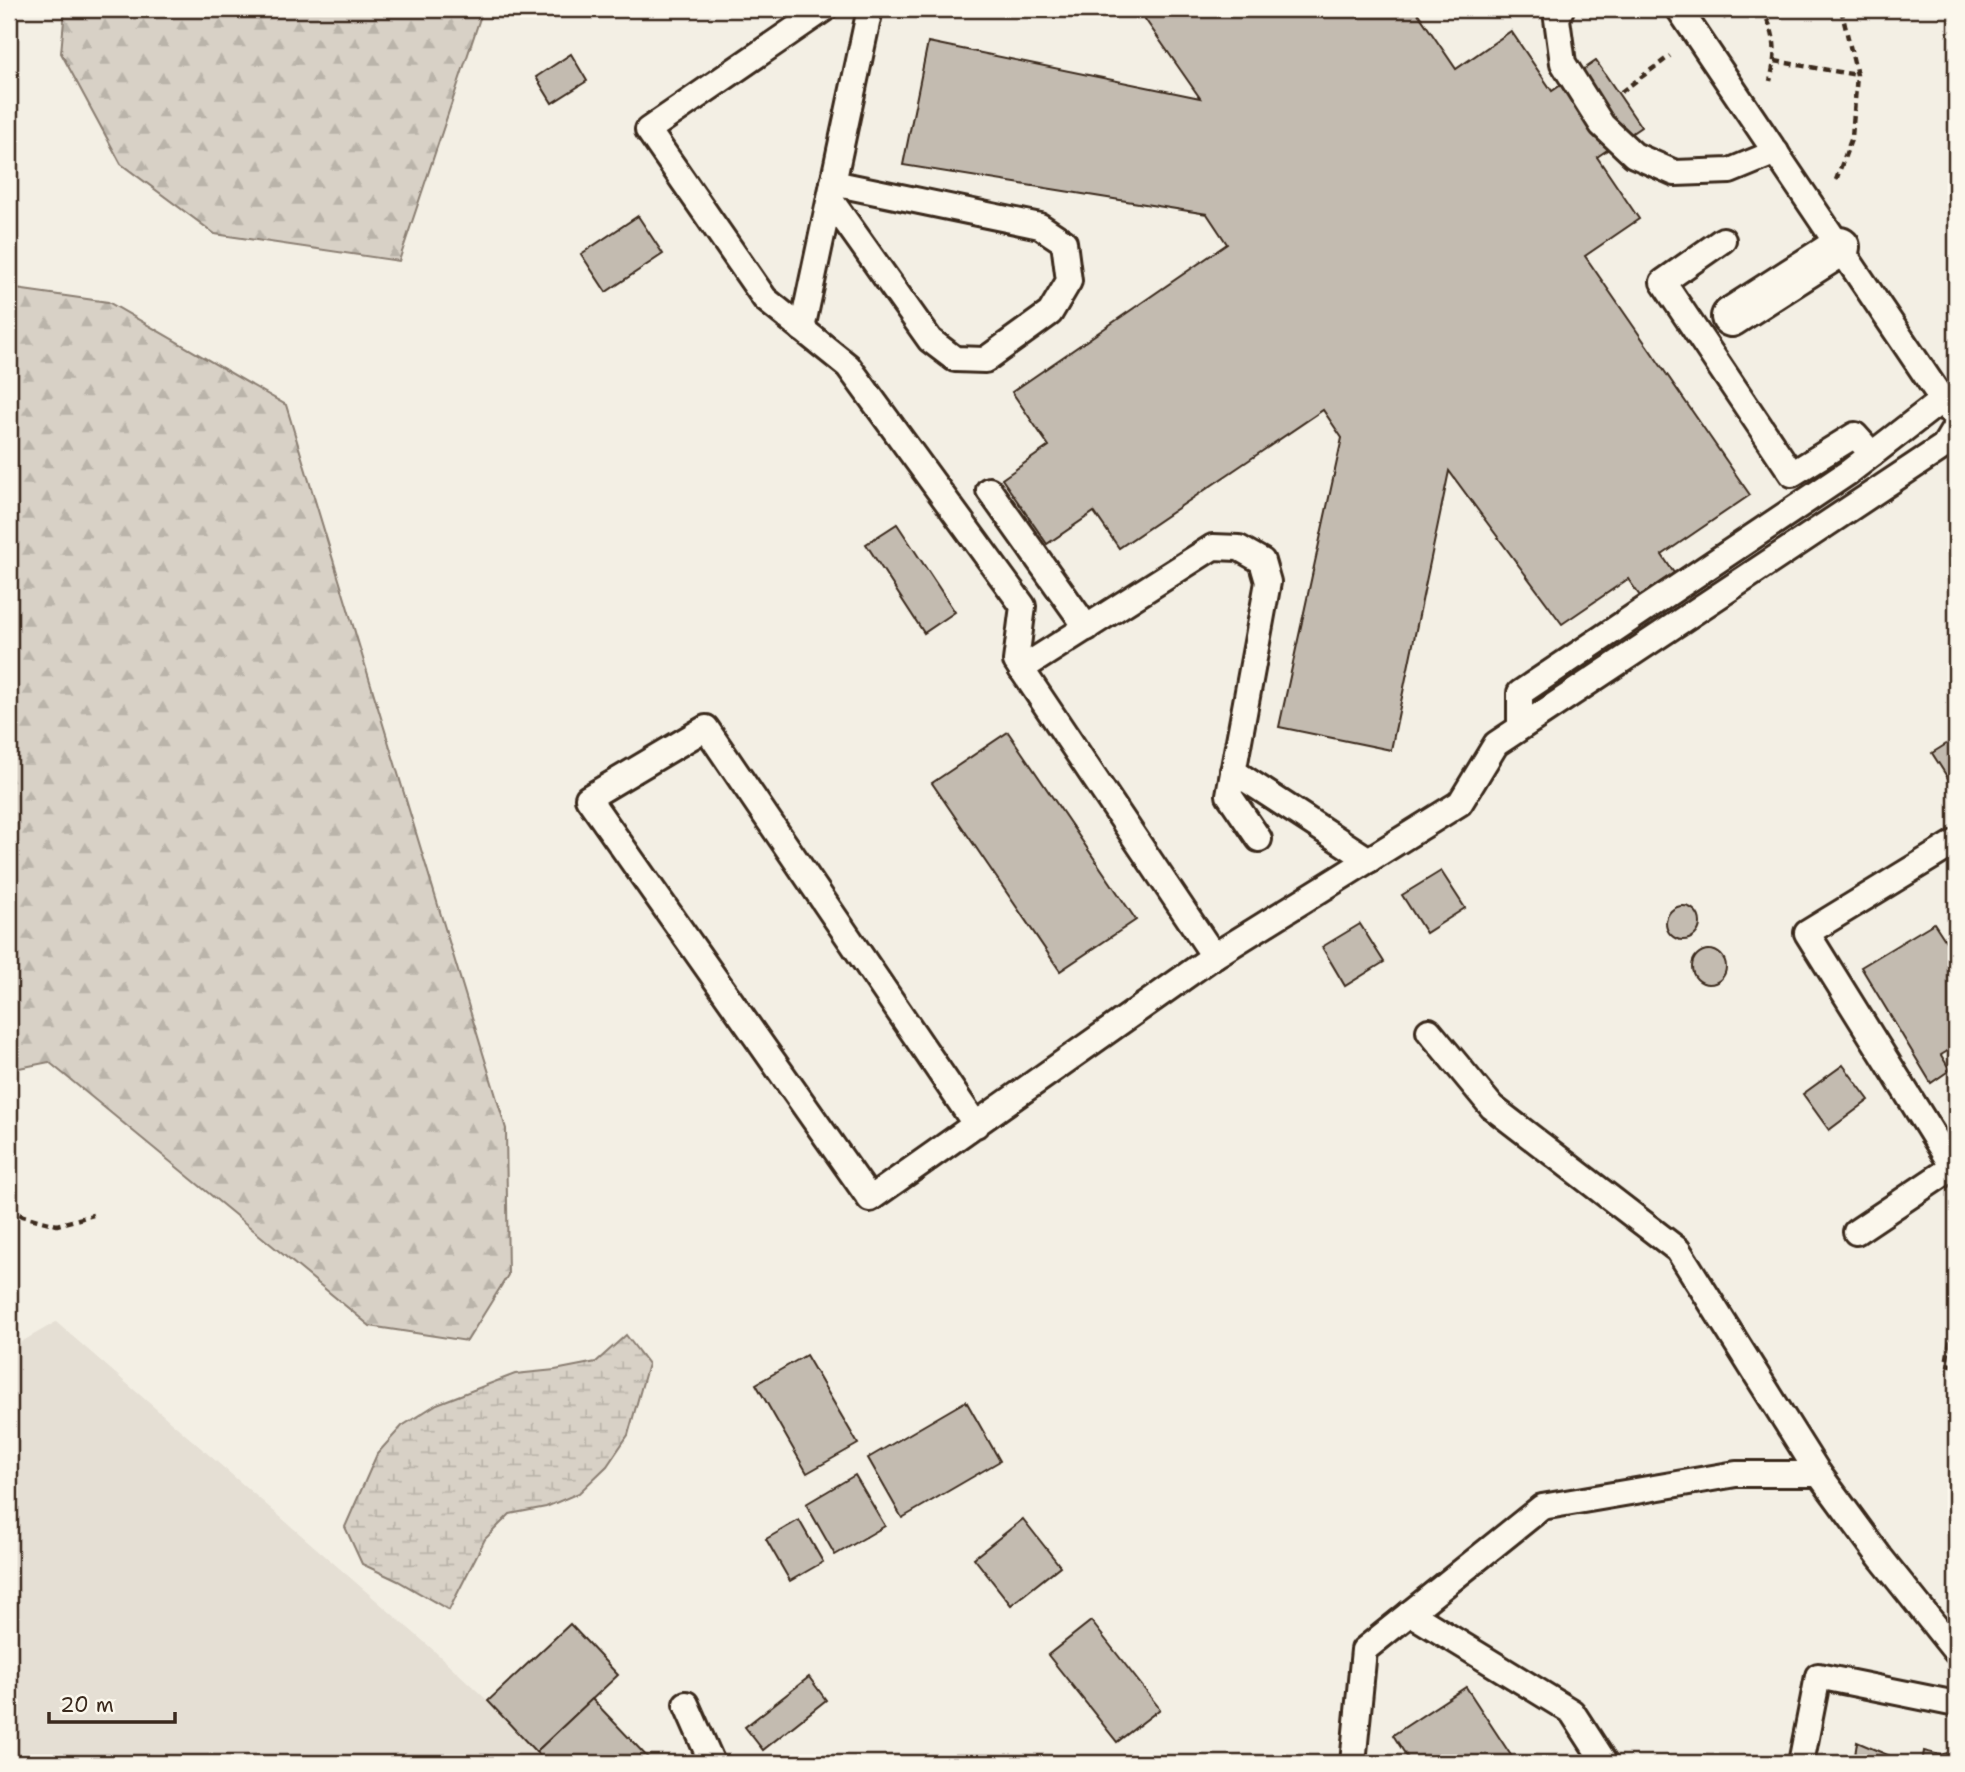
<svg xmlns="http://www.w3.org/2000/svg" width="1965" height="1772" viewBox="0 0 1965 1772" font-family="'Shantell Sans',sans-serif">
  <defs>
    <pattern id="forest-firs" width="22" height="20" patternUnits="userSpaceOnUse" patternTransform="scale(1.75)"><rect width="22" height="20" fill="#d8d1c6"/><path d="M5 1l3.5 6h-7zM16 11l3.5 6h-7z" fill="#bab4aa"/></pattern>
    <pattern id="wetland-marsh" width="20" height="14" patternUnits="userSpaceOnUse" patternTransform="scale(1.75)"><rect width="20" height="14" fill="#d8d1c6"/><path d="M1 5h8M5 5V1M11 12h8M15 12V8" fill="none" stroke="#bab4aa"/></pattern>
  </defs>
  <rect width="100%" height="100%" fill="#f3efe4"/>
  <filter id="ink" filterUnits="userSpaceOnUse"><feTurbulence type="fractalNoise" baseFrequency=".0143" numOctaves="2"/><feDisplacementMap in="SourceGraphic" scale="14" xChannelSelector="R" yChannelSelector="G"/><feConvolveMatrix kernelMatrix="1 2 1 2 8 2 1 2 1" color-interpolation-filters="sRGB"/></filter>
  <g filter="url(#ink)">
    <path fill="#e5dfd4" d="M56 1322 430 1647 488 1701 547 1763H9V1349Z"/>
    <g fill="url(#forest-firs)" stroke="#8a7e72" stroke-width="2">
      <path d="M65 9H483L399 261 215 234 121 164 61 53Z"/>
      <path d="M9 288 108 302 286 405 506 1129 508 1275 467 1341 370 1326 49 1062 9 1070Z"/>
    </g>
    <path fill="url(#wetland-marsh)" stroke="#8a7e72" stroke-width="2" d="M626 1335 648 1364 628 1435 607 1466 579 1493 546 1507 510 1514 485 1539 449 1610 398 1581 362 1564 345 1527 377 1454 402 1426 437 1404 515 1374 555 1370 596 1362Z"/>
    <g fill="#c3bbb0" stroke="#3b2a1e" stroke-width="2">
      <path d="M1138 9H1415L1456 69 1511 31 1552 91 1596 61 1641 127 1597 157 1639 219 1585 256 1750 495 1662 555 1674 573 1640 596 1628 579 1562 624 1449 471 1391 750 1279 727 1342 438 1323 410 1119 548 1094 512 1047 544 1002 479 1049 446 1012 392 1227 244 1207 214 903 165 928 42 1200 98Z"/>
      <path d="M571 54 587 81 552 103 536 77Z"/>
      <path d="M638 216 663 254 606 292 581 254Z"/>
      <path d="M897 524 955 612 924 633 866 544Z"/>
      <path d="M1008 732 1136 920 1060 971 932 783Z"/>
      <path d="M1956 738V784L1953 786 1932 753Z"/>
      <path d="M1441 871 1465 908 1426 933 1402 895Z"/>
      <circle cx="1683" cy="923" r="17"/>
      <path d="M1934 923 1953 952 1956 950V1046L1941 1055 1950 1070 1931 1083 1861 967Z"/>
      <path d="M1360 924 1384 962 1345 986 1322 947Z"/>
      <circle cx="1709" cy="967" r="17"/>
      <path d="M1843 1065 1869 1100 1829 1130 1803 1094Z"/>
      <path d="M806 1355 858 1444 807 1473 756 1384Z"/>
      <path d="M966 1401 1000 1461 902 1518 868 1458Z"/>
      <path d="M855 1475 885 1526 835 1555 806 1504Z"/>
      <path d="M1023 1519 1060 1566 1011 1605 974 1558Z"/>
      <path d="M799 1520 823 1562 790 1581 766 1539Z"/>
      <path d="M1091 1621 1160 1709 1117 1742 1048 1655Z"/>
      <path d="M570 1624 618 1675 536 1752 488 1701Z"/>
      <path d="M809 1677 826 1700 763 1750 745 1727Z"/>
      <path d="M1466 1687 1516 1763H1411L1393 1735Z"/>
      <path d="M592 1699 653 1763H547L536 1752Z"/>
      <path d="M1857 1742 1890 1756 1922 1763 1924 1751 1940 1755 1951 1752 1956 1754V1763H1854Z"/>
    </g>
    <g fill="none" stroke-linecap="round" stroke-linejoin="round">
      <defs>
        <g id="service">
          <path d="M824 9 648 130 765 299 848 366 1023 606 1016 661 1214 956"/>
          <path d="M1561 9 1557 19 1563 63 1602 125 1634 155 1675 173 1730 171 1776 152"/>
          <path d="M1679 9 1950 411"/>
          <path d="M830 199 930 340 955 359 985 360 1050 313 1069 281 1064 242 1040 226 833 183"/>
          <path d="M1723 240 1663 282 1792 474 1855 435 1872 454"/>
          <path d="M802 329 870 9"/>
          <path d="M989 490 1087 628"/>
          <path d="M1021 669 1213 547 1239 548 1262 561 1268 582 1229 795 1259 839"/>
          <path d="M1520 727V693L1849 472 1942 400"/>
          <path d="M1233 771 1369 860"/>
          <path d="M1956 842 1807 933 1956 1172"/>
          <path d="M1429 1031 1492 1107 1678 1250 1819 1474 1880 1557 1956 1652"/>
          <path d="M976 1125 706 728 588 798 870 1199 1214 956 1460 803 1496 744 1944 446 1956 426"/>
          <path d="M1856 1232 1956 1165"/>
          <path d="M1410 1613 1572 1712 1605 1763"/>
          <path d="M686 1704 712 1763"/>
          <path d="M1353 1763 1364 1650 1542 1507 1736 1474H1819"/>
          <path d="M1801 1763 1818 1676 1956 1704"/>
        </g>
        <path id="pedestrian" d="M1731 317 1840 247"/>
      </defs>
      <use href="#service" stroke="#3b2a1e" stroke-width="30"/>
      <use href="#pedestrian" stroke="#3b2a1e" stroke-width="44"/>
      <g stroke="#3b2a1e" stroke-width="4.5" stroke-dasharray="7 5" stroke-linecap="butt">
        <path d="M1761 9C1777 33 1777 54 1770 81"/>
        <path d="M1723 18 1738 9"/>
        <path d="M1775 61 1857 75"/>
        <path d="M1621 92 1670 56"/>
        <path d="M1836 180 1852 137 1857 75 1841 9"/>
        <path d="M9 1208 23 1216 57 1225 93 1215"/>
        <path d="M1956 1305 1946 1364 1956 1366"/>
      </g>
      <use href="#service" stroke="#fbf7ec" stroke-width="24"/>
      <use href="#pedestrian" stroke="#fbf7ec" stroke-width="38"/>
    </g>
  </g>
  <rect width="1965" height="1772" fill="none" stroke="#fbf7ec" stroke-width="35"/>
  <rect x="18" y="18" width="1930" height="1737" fill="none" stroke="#3b2a1e" stroke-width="2.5" filter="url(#ink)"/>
  <path d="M49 1712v10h126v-10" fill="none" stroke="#3b2a1e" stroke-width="3.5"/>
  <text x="60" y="1712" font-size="21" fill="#3b2a1e" stroke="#fbf7ec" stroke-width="5" paint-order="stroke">20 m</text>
</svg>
